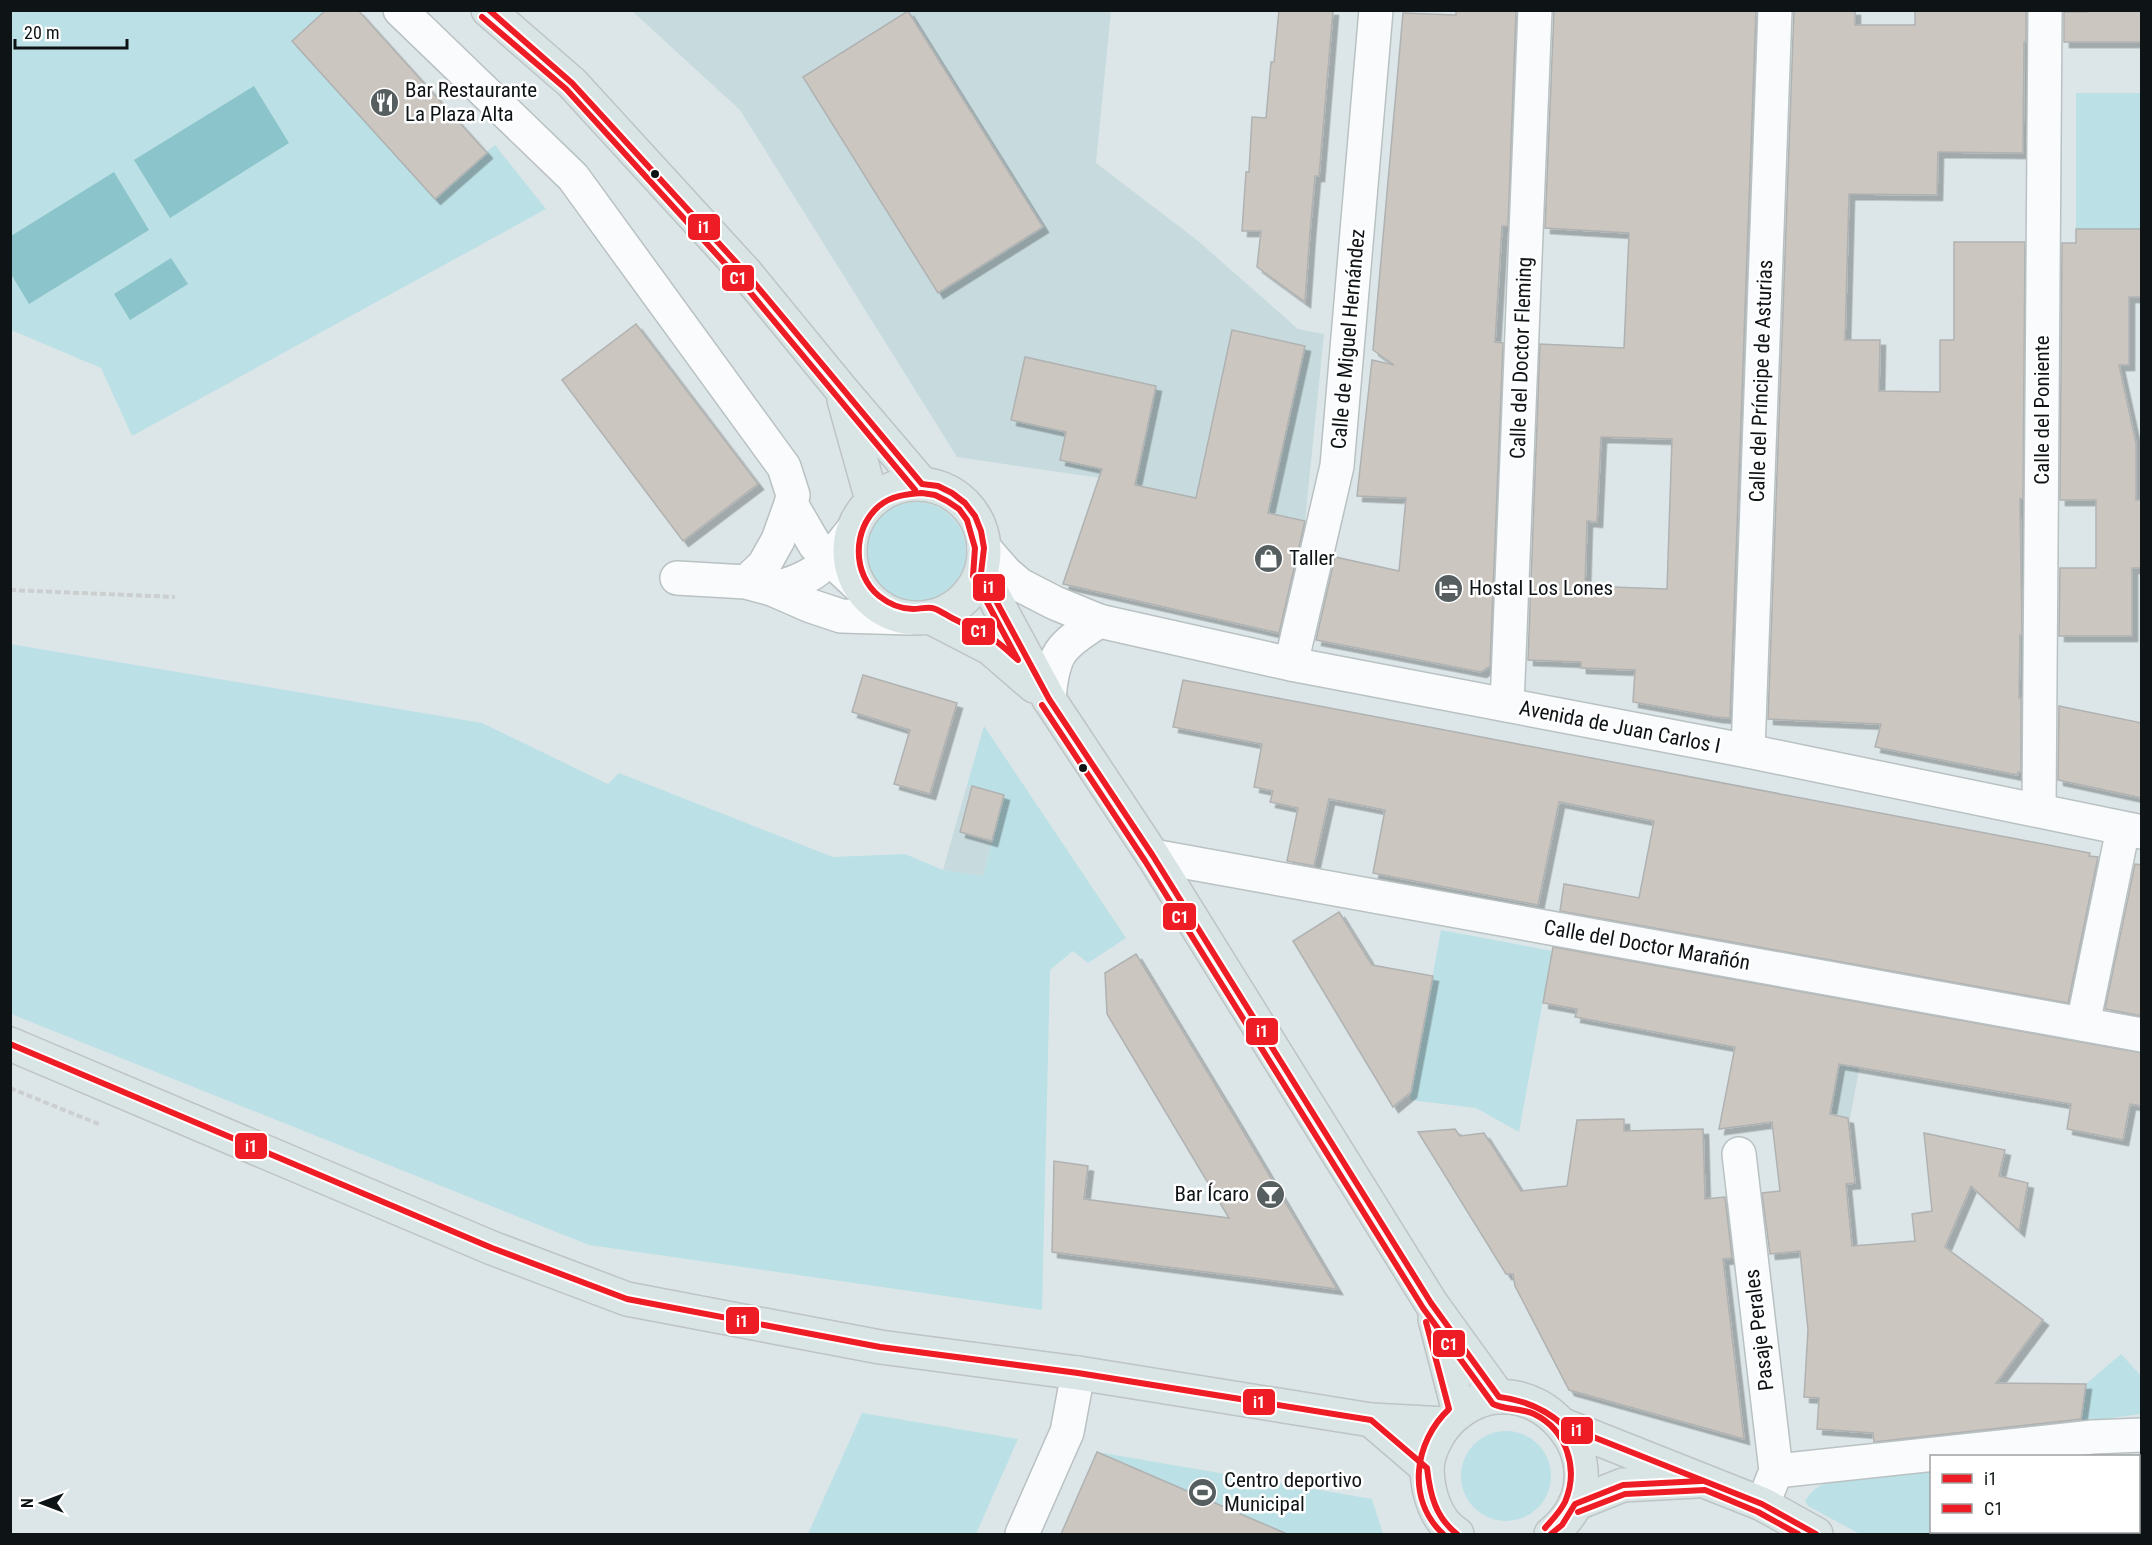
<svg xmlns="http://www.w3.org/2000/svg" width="2152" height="1545" viewBox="0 0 2152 1545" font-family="'Roboto Condensed',sans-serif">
  <defs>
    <filter id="shadow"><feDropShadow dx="5.5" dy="5.5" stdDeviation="0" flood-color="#0004"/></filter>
  </defs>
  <rect width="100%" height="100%" fill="#dce6e8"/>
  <g fill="#c7dbde">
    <path d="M632 11H1111L1096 163 1197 240 1298 329 1324 334 1305 521 1100 478 957 457 740 110Z"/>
    <path d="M967 785 1004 795 983 876 943 870Z"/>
    <path d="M1814 999 1863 1048 1849 1124 1795 1116Z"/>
  </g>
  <g fill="#bbe0e5">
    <path d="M10 11H358L486 152 495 145 546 209 132 436 101 368 11 330Z"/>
    <rect x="2076" y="93" width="65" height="136"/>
    <circle cx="916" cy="552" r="50"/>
    <path d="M10 644 482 723 608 784 619 773 833 857 905 854 943 870 983 876 1004 795 967 785 984 726 1126 938 1088 963 1073 951 1050 970 1042 1310 589 1245 11 1014Z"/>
    <path d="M1441 930 1552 951 1519 1132 1476 1108 1410 1100Z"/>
    <path d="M2121 1354 2141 1376V1414L2081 1422 2086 1384Z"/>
    <path d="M862 1413 1018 1439 976 1534H808Z"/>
    <circle cx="1506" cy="1476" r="45"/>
    <path d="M1097 1452 1372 1499 1383 1534H1061Z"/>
    <path d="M1931 1469 1932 1532H2083L2082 1534H1860L1808 1506 1805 1501C1808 1496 1813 1490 1818 1487 1840 1473 1903 1471 1931 1469Z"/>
  </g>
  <g fill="#8bc4cb">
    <path d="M254 86 289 143 170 218 134 160Z"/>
    <path d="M114 172 149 230 29 304 11 274V236Z"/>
    <path d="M171 258 188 284 130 320 114 294Z"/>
  </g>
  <g fill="#cbc6c0" stroke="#b0b2b2" stroke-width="1.5" fill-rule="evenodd" filter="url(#shadow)">
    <path d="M326 10H358L487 153 435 199 292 41Z"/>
    <path d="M1279 10H1333L1319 176H1315L1310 232 1305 302 1257 267 1261 231H1242L1246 172H1249L1252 117 1266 118 1271 62H1274Z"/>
    <path d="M1456 10H1516L1508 226H1502L1495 342 1503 343 1490 666 1481 672 1316 640 1335 557 1399 571 1406 498 1357 496 1372 360 1394 365 1373 350 1403 13 1456 15Z"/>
    <path d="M1554 10H1756L1730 718 1716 717 1633 702 1635 670 1581 668V662L1528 660 1540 344 1624 348 1629 233 1545 228ZM1601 437 1672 439 1667 589 1585 586 1587 521 1597 522Z"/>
    <path d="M1794 10H1855V25H1915V10H2025L2026 12V42H2024L2023 153 1938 152 1937 195 1849 194 1845 340H1880L1879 391 1940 392V340H1954V242H2025L2023 499H2020L2022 635H2020L2019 698H2021V773L2018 772V775L1875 747 1881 724 1768 719Z"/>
    <path d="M2087 10H2142V42H2064V12H2087Z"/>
    <path d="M908 11 1043 227 938 293 803 77Z"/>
    <path d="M2076 229H2142V297H2129V365H2119L2136 443V500H2142V568H2132V636H2059L2060 568H2096V500H2060L2062 243H2076Z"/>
    <path d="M636 324 758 484 683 541 562 380Z"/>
    <path d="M1232 330 1305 346 1268 513 1305 521 1279 633 1063 584 1102 469 1060 460 1066 432 1011 420 1025 357 1156 386 1135 485 1196 498Z"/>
    <path d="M863 675 957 703 930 794 894 784 910 730 852 712Z"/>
    <path d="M1183 680 2090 853 2089 856 2098 857 2068 1003 1560 911 1564 884 1639 898 1654 821 1559 802 1538 905 1373 873 1385 810 1329 799 1314 866 1287 861 1298 808 1270 802 1273 791 1254 787 1262 744 1173 727Z"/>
    <path d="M2059 706 2142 723V798L2058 780Z"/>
    <path d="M972 786 1004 795 992 841 960 832Z"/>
    <path d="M2135 864 2142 865V1016L2105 1009Z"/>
    <path d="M1339 912 1372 965 1433 976 1411 1092 1393 1107 1293 941Z"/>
    <path d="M1553 947 2142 1053V1106L2130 1104 2123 1140 2067 1129 2071 1104 1839 1064 1830 1114 1848 1118 1855 1183 1846 1184 1852 1246 1915 1241 1912 1214 1932 1211 1924 1133 2005 1150 1999 1176 2028 1183 2019 1231 1971 1186 1945 1247 2043 1320 1996 1383 2086 1384 2081 1419 1874 1442 1873 1433 1817 1429 1819 1398 1804 1397 1808 1330 1800 1251 1770 1254 1762 1193 1780 1191 1772 1122 1719 1129 1735 1047 1575 1017 1577 1009 1543 1003Z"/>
    <path d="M1136 954 1234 1116 1337 1289 1052 1252 1054 1161 1088 1166 1084 1199 1229 1218 1107 1014 1105 973Z"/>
    <path d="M1624 1119V1131L1703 1129 1705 1199 1725 1197 1732 1258 1723 1259 1744 1439 1569 1390 1515 1286 1513 1274H1506L1418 1132 1455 1129 1460 1136 1484 1133 1521 1191 1567 1186 1577 1120Z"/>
    <path d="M1097 1452 1222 1506 1287 1534H1061Z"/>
  </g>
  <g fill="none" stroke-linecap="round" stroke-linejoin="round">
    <defs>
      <g id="minor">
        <path d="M400 10 573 177 784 467 793 495 791 504 778 540 764 565 746 582"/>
        <path d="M791 504 815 545 859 586"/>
        <path d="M984 548 1006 573 1020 585 1055 603 1099 621 1291 664 1748 751 2142 832"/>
        <path d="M677 578 746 582 772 589 811 606 841 616 910 618"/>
        <path d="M772 589C818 577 824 566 852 531"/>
        <path d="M1291 664 1337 466 1376 10"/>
        <path d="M1049 699C1053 651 1060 647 1099 621"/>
        <path d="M1507 705 1535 10"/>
        <path d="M1748 751 1775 10"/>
        <path d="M2039 810 2045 10"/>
        <path d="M1153 856 2142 1035"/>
        <path d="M2083 1024 2123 829"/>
        <path d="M1739 1154 1776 1471 1768 1491"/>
        <path d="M1776 1471 2093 1437 2142 1435"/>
        <path d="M1022 1534 1067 1432 1078 1373"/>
        <path d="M2105 1534 2106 1532"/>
      </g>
      <g id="major">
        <path d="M488 10 572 83 746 273 841 389 922 484"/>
        <path d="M844 400 872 500"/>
        <circle cx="917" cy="551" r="67"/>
        <path d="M981 573 1049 699 1153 856 1431 1303 1499 1397"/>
        <path d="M930 617 990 648 1034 686"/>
        <path d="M10 1044 492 1248 627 1299 880 1347 1078 1373 1371 1420 1446 1424"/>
        <path d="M1435 1319 1459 1412"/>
        <path d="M1371 1420 1427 1468"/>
        <path d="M1563 1425 1762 1504 1816 1534"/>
        <path d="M1575 1504 1623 1485 1696 1481"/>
        <path d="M1457 1534C1436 1521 1428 1494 1427 1470 1427 1452 1439 1430 1452 1418 1528 1348 1634 1467 1551 1534"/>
      </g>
    </defs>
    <use href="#minor" stroke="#b9c1c2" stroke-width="36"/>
    <use href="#major" stroke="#bec3c4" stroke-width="36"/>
    <g stroke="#cccfcf" stroke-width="4" stroke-dasharray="6 3" stroke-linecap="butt">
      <path d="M10 590 175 597"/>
      <path d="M10 1088 101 1125"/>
    </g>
    <use href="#minor" stroke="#fafbfc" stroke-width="33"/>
    <use href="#major" stroke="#d9e4e5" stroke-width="33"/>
    <defs>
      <g id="bus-1">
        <path d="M489 10 572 83 746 273 922 484 938 486 952 493 965 503 975 516 981 531 984 548 981 573 1049 699 1153 856 1431 1303 1499 1397C1524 1400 1544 1408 1563 1425L1762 1504 1816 1534"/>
        <path d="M10 1044 492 1248 627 1299 880 1347 1078 1373 1371 1420 1427 1468C1430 1494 1435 1517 1457 1534"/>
        <path d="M1551 1534 1562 1525 1575 1504 1623 1485 1701 1481"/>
      </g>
      <g id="bus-2">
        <path d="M482 17 566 89 739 279 915 490"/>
        <path d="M922 493 935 495 947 501 959 509 967 520 975 548 973 576 1018 660C1010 653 1002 645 993 639 980 632 966 625 952 618 946 615 938 609 932 608 926 607 919 609 913 609 901 609 889 604 879 596 852 574 852 529 879 506 891 496 906 494 922 493Z"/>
        <path d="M1042 705 1145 861 1423 1308 1493 1404C1505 1410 1521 1408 1534 1414 1567 1430 1579 1469 1565 1502 1560 1512 1552 1520 1545 1528"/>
        <path d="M1426 1322 1449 1409C1414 1442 1406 1499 1443 1534"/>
        <path d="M1578 1512 1625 1494 1705 1490 1758 1512 1798 1534"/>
      </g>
    </defs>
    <use href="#bus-1" stroke="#fff" stroke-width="10"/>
    <use href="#bus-2" stroke="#fff" stroke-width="10"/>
    <use href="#bus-1" stroke="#ee1c25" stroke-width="6"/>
    <use href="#bus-2" stroke="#ee1c25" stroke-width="6"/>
  </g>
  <defs>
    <symbol id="restaurant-disc" viewBox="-11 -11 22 22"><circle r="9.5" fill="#565e5f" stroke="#fff"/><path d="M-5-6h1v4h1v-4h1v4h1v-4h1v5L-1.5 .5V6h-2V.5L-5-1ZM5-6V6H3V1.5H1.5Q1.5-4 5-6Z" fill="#fff"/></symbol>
    <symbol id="shop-disc" viewBox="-11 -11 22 22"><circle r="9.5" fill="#565e5f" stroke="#fff"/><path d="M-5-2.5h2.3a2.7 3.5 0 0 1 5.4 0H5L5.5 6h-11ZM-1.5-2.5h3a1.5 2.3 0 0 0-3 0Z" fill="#fff"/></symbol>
    <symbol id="hotel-disc" viewBox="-11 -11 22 22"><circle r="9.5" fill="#565e5f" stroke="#fff"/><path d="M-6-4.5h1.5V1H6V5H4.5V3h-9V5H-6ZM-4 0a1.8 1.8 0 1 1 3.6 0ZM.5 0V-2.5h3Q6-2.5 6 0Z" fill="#fff"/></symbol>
    <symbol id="bar-disc" viewBox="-11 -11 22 22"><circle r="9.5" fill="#565e5f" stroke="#fff"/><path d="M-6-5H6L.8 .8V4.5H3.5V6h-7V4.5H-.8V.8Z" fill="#fff"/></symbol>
    <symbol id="stadium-disc" viewBox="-11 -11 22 22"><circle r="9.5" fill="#565e5f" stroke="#fff"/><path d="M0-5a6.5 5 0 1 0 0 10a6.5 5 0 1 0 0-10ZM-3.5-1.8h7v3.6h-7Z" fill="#fff"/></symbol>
  </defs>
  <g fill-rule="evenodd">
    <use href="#restaurant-disc" x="368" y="86" width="33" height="33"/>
    <use href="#shop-disc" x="1252" y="542" width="33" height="33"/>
    <use href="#hotel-disc" x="1432" y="572" width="33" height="33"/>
    <use href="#bar-disc" x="1254" y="1178" width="33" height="33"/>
    <use href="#stadium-disc" x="1186" y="1476" width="33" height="33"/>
  </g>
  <g fill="#0e1415" stroke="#fff" stroke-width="2">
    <circle cx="655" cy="174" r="5"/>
    <circle cx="1083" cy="768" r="5"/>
  </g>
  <g text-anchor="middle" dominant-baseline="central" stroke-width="5" stroke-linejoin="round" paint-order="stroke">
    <g font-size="21" fill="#0e1415" stroke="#fff" text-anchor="start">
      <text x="405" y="90">Bar Restaurante<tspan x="405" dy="24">La Plaza Alta</tspan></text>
      <text x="1289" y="558">Taller</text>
      <text x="1469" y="588">Hostal Los Lones</text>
      <text x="1249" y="1194" text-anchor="end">Bar Ícaro</text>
      <text x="1224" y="1480">Centro deportivo<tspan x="1224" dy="24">Municipal</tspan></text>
    </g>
    <g font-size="21" fill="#0e1415" stroke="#fff">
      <text transform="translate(1348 339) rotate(-85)">Calle de Miguel Hernández</text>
      <text transform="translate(1521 358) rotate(-88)">Calle del Doctor Fleming</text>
      <text transform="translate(1761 381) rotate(-88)">Calle del Príncipe de Asturias</text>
      <text transform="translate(2042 410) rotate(-90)">Calle del Poniente</text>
      <text transform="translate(1620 727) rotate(11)">Avenida de Juan Carlos I</text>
      <text transform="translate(1647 945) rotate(10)">Calle del Doctor Marañón</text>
      <text transform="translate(1759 1330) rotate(-97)">Pasaje Perales</text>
    </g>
  </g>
  <g stroke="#fff" stroke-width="2">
    <rect x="687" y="213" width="34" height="28" rx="6" fill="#ee1c25"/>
    <rect x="721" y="264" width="34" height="28" rx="6" fill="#ee1c25"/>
    <rect x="972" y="573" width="34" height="29" rx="6" fill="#ee1c25"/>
    <rect x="961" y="617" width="35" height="29" rx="6" fill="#ee1c25"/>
    <rect x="1162" y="902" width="35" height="29" rx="6" fill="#ee1c25"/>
    <rect x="1245" y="1017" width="34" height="29" rx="6" fill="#ee1c25"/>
    <rect x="234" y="1132" width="34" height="28" rx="6" fill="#ee1c25"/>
    <rect x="725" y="1306" width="35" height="29" rx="6" fill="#ee1c25"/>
    <rect x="1432" y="1329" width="34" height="29" rx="6" fill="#ee1c25"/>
    <rect x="1242" y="1388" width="34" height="28" rx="6" fill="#ee1c25"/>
    <rect x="1560" y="1416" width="34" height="29" rx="6" fill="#ee1c25"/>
  </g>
  <g font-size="16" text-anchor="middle" font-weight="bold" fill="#fff">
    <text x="704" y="233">i1</text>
    <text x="738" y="284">C1</text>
    <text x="989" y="593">i1</text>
    <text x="979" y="637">C1</text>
    <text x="1180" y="923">C1</text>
    <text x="1262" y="1037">i1</text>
    <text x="251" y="1152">i1</text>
    <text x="742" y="1327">i1</text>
    <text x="1449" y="1350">C1</text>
    <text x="1259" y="1408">i1</text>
    <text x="1577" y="1436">i1</text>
  </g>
  <rect width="2152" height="1545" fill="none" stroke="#0e1415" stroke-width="24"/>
  <rect x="1930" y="1455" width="210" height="78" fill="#ffffff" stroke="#9fa1a1" stroke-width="1.5"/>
  <rect x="1942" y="1474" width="30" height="9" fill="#ee1c25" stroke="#9fa1a1" stroke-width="1.5"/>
  <text x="1984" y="1485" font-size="18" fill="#0e1415">i1</text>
  <rect x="1942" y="1504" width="30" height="9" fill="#ee1c25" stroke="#9fa1a1" stroke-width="1.5"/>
  <text x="1984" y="1515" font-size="18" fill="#0e1415">C1</text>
  <g transform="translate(42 1503) rotate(270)" stroke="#ffffff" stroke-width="4.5" paint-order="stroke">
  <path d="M0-4.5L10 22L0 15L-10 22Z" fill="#0e1415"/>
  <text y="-9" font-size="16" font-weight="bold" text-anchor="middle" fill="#0e1415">N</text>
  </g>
  <path d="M15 39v9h112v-9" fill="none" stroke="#0e1415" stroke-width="3"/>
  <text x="24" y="39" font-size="18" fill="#0e1415" stroke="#ffffff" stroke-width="4.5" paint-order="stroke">20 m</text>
</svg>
